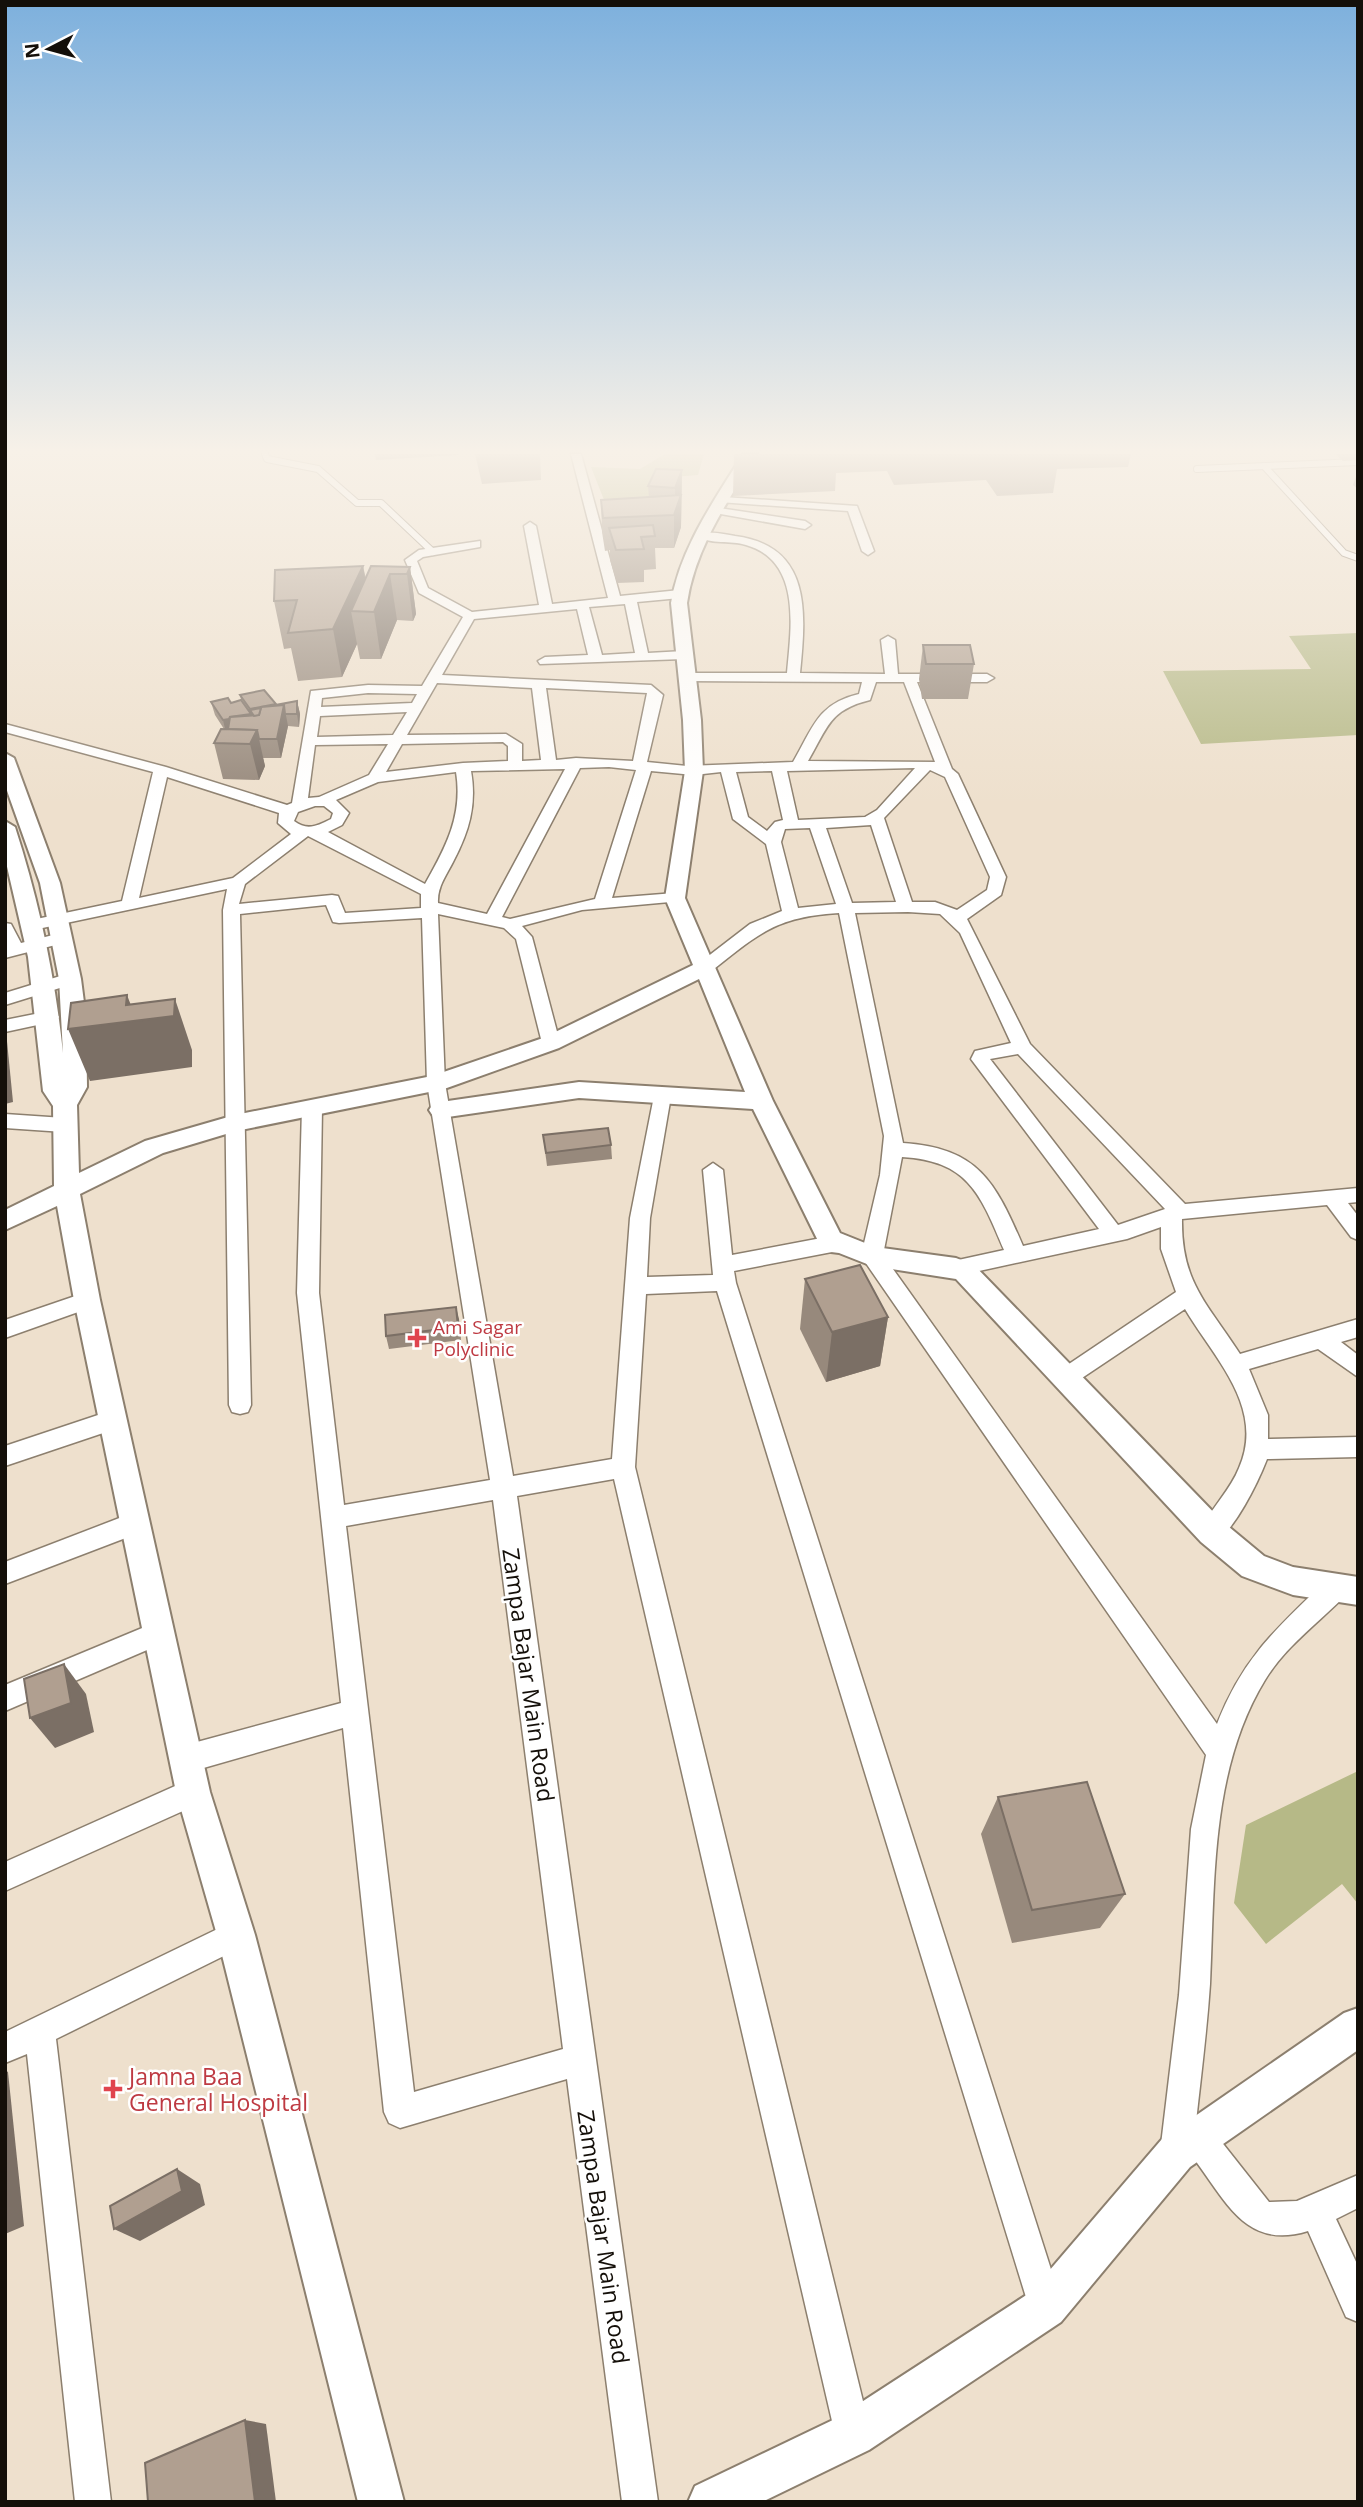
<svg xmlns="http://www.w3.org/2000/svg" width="1363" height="2507" viewBox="0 0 1363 2507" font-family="'Open Sans',sans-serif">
  <rect width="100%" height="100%" fill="#eee0cd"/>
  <g fill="#b6b987">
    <path d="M665 454H704L698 475 660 478 642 507 608 510 591 467 640 469Z"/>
    <path d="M1358 633V735L1201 744 1163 671 1311 669 1289 636Z"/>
    <path d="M1358 1771V1904L1342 1884 1266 1944 1234 1903 1246 1825Z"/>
  </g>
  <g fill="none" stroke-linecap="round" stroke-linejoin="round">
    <defs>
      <g id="service">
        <path d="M265 454 267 459 318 469 357 503H381L433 552"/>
        <path d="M1264 466 1344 553 1358 558"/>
        <path d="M1197 469 1358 462"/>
      </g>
      <g id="minor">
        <path d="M571 454H581L620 596 680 590 686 594 680 598 637 602 648 653 684 651 691 655 684 659 540 664 538 661 545 657 588 655 577 609 474 619 442 675 651 685 663 695 647 762 687 766 793 762C813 728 817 704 859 694L862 682 686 681 679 677 686 673H787C791 628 802 561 746 545 731 540 710 545 698 536 706 530 724 534 735 536 812 546 806 613 800 673L885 674 881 640 888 636 895 640 898 674H987L994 678 987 682H917L952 769 958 774 1006 877 1001 895 967 919 1030 1044 1185 1204 1358 1188V1202L1348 1203 1358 1216V1240L1351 1237 1327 1205 1182 1219C1181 1283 1208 1304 1240 1354L1358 1319V1337L1341 1342 1358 1355V1377L1318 1349 1249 1369 1268 1415V1439L1358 1437V1457L1267 1459C1259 1480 1233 1535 1212 1543L1203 1540 1200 1532C1210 1509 1230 1491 1239 1468 1266 1407 1213 1357 1185 1309L1073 1384 1065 1387 1057 1384 1054 1378 1057 1372 1176 1292 1161 1249V1227L1127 1239 956 1276 949 1274 945 1268 949 1262 1004 1250C980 1193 968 1161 902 1157L883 1255 1217 1724C1243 1657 1278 1627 1328 1579L1337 1576 1346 1579 1350 1587 1346 1595C1319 1622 1285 1647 1265 1680 1210 1770 1215 1882 1210 1984 1207 2030 1201 2076 1196 2122L1209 2126 1269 2202 1297 2201 1358 2175V2208L1336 2219 1358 2266V2322L1346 2317 1308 2231C1244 2251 1225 2198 1191 2155L1187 2164 1176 2169 1165 2164 1160 2153 1179 1995 1191 1829 1206 1755 861 1256 880 1175 884 1136 839 913C774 917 759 934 710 972H698L695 968 698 964 750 924 782 911 766 844 733 819 721 772 694 775 651 771 612 898 675 893 681 895V901L582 910 522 926 532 937 560 1043 557 1047H545L542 1043 516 939 504 928 438 914 445 1083 513 1476 612 1459 630 1218 655 1091H669L671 1096 650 1218 647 1277 713 1275 703 1170 713 1163 723 1170 732 1255 832 1236 839 1238 842 1244 839 1250 832 1252 734 1271 736 1283 1063 2307 1058 2319 1046 2324 1034 2319 1029 2307 717 1291 646 1294 635 1467 871 2434 866 2447 853 2452 840 2447 835 2434 614 1479 517 1496 658 2502H622L567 2079 400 2128 389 2123 384 2112 343 1728 186 1773 176 1769 172 1759 176 1749 186 1745 341 1703 297 1293 302 1108 305 1103H319L322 1108 319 1293 344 1505 490 1480 427 1083 422 918 339 923 333 922 326 905 240 914 251 1405 248 1412 240 1414 232 1412 229 1405 223 910 227 889 33 930 27 929 25 925 27 921 122 901 153 772 5 732V724L166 767 287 805 292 803 311 691 368 685 422 686 463 617 419 593 405 560 419 550 480 541V547L423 557 417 561 428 588 472 612 539 605 524 526 530 522 536 526 552 604 608 598ZM625 604 635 653 602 655 589 607ZM876 682H904L935 762 808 761C828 727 829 710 870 700ZM437 683 532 688 541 760 522 761V744L506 734 407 735ZM546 688 647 693 633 761 576 758 556 760ZM368 693 417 694 412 703 321 707 322 698ZM407 712 393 735 317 737 320 716ZM503 742 508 746V761L463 763 386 772 402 744ZM388 744 369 775 319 797 308 798 315 745ZM609 767 636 770 595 899 510 919 502 917 580 768ZM915 768 877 810 865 817 798 820 787 771ZM565 769 487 914 438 903C437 887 446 876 453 862 469 832 477 805 471 771ZM930 770 945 777 990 877 987 890 957 910 935 902H912L884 818ZM772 771 783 820 775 822 767 831 748 817 736 772ZM456 772C463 815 446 847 425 884L328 832 342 825 349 813 336 800 378 782ZM167 777 279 813 278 823 291 834 233 878 139 898ZM315 806H324L333 813 331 819C317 826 307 831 294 821L298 812ZM871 825 896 902 852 903 826 828ZM810 828 836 904 798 908 781 842 785 829ZM308 836 421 894V908L345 913 338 896 332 895 239 904 245 884ZM908 912 940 914 960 933 1011 1043 975 1051 971 1059 1099 1229 1023 1246C995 1181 978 1148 903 1143L855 913ZM1018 1054 1165 1209 1118 1225 990 1059ZM493 1500 563 2049 414 2092 346 1526Z"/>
        <path d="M723 497 857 506 874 551 868 555 862 551 848 511 719 502V498Z"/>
        <path d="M719 508 805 521 811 525 805 529 715 513 713 511Z"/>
        <path d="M5 923 11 924 21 943 61 933 69 938 67 942 5 958Z"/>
        <path d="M70 973 79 979 76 983 5 1005V993Z"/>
        <path d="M50 1011 56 1013 59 1017 56 1021 5 1032V1020Z"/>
        <path d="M5 1114 64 1118 74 1125 64 1132 5 1128Z"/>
        <path d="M87 1292 95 1294 98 1300 95 1306 5 1338V1320Z"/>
        <path d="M113 1410 121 1413 125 1420 121 1427 5 1466V1446Z"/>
        <path d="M135 1512 144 1515 147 1523 144 1531 5 1584V1562Z"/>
        <path d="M159 1621 168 1625 172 1633 168 1641 5 1711V1685Z"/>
        <path d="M193 1778 203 1782 207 1792 203 1802 5 1891V1862Z"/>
        <path d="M236 1920 246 1925 251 1935 246 1945 56 2039 111 2502H75L27 2054 5 2063V2032Z"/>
      </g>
      <g id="tertiary">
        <path d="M743 454H757C728 501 695 548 687 603L701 720 703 771 685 898 773 1101 840 1233 875 1247 956 1258 974 1265 1223 1522 1264 1556 1293 1567 1358 1577V1605L1293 1595 1242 1576 1201 1542 956 1279 872 1266 839 1253 823 1251 753 1109 579 1098 441 1118 433 1116 429 1110 433 1104 441 1102 579 1082 745 1092 699 979 559 1048 444 1089 236 1131 163 1153 80 1194 100 1300 210 1792 255 1935 404 2502H358L217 1935 176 1792 74 1300 57 1206 5 1230V1210L54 1186 53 1106 43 1091 28 957 5 858V821L15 827C39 901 55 976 63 1053L59 979 40 883 5 785V753L14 758 60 883 81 979 86 1018 87 1087 77 1105 79 1173 145 1141 235 1115 432 1076 543 1038 693 965 665 898 685 771 683 720 671 603C680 548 714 501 743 454Z"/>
        <path d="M1358 2008V2050L1190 2167 1061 2322 869 2450 762 2502H688L695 2486 837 2418 1031 2292 1162 2139 1344 2013Z"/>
      </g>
    </defs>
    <use href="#service" stroke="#8c7f6e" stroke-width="8"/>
    <use href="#minor" stroke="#8c7f6e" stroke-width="3"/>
    <use href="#tertiary" stroke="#8c7f6e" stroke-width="4"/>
    <use href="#service" stroke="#fff" stroke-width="6"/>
    <use href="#minor" fill="#fff" fill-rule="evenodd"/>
    <use href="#tertiary" fill="#fff" fill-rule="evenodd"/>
  </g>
  <g fill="#97897c">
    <path d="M375 454H458V455L376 460Z"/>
    <path d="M475 454H540L541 480 482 484Z"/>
    <path d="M734 454H1131L1128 467 1057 469 1053 493 997 496 986 480 894 485 887 471 836 473 835 491 733 496Z"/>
    <path d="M1335 454H1358V460L1343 461Z"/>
    <path d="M682 470 681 527 674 548H655L656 569 644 570V582L617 583 610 560V550L605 551 602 532 601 500 649 497 648 486Z"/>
    <path d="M1358 471V489L1353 485Z"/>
    <path d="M363 566 366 579 410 567 416 614 413 621 397 620 381 659H360L357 644 342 677 298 681 291 648 284 649 274 601Z"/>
    <path d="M923 645 974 664 968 699H922L919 679Z"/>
    <path d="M240 695 276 704V705L297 701 300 714 299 727 288 726 281 758H263L265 766 259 780 223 779 214 743 224 729 215 715 211 702 231 703 241 700Z"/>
    <path d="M543 1135 611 1145 612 1159 547 1166Z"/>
    <path d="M805 1279 888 1317 880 1366 826 1382 800 1329Z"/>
    <path d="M456 1307 461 1340 389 1349 386 1336Z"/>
    <path d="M998 1797 1125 1894 1100 1928 1012 1943 981 1834Z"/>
  </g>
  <g fill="#7b6f65">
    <path d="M682 470 681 527 674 548V515L675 511V488Z"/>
    <path d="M363 566 371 612 351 611 357 644 342 677 333 629Z"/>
    <path d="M410 567 416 614 413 621 407 574Z"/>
    <path d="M390 574 397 620 381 659 374 612Z"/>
    <path d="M297 701 300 714 299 727 297 714Z"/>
    <path d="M276 704 278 712 284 705 288 726 281 758 277 739 257 720 250 709Z"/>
    <path d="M251 714 254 726 226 733 223 720Z"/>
    <path d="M257 730 265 766 259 780 250 744Z"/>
    <path d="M127 995 137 1021 175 999 192 1050V1067L90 1081 68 1029 126 1005Z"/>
    <path d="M5 1028 6 1031 13 1102 5 1104Z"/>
    <path d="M456 1307 459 1319 461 1340 458 1327Z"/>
    <path d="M888 1317 880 1366 826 1382 832 1332Z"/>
    <path d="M64 1664 86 1694 94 1732 55 1748 30 1718Z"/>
    <path d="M5 2070 8 2072 24 2226 5 2234Z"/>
    <path d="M177 2169 200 2184 205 2205 140 2241 114 2229Z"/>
    <path d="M245 2420 266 2424 276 2502H255Z"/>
  </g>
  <g fill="#b09f90" stroke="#7b6f65" stroke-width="2">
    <path d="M656 469 682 470 675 488 648 486Z"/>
    <path d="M681 495 674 515 603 518 601 500Z"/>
    <path d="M653 525 655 536 641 537 644 549 616 550 609 528Z"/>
    <path d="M363 566 333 629 288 633 297 600 274 601 275 570Z"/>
    <path d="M371 566 410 567 407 574H390L374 612 351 611Z"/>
    <path d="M923 645H970L974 664H926Z"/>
    <path d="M264 690 276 704 250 709 240 695Z"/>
    <path d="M228 698 231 703 241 700 251 714 230 717 229 719 223 720 211 702Z"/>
    <path d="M297 701V714H285L284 705 270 706Z"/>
    <path d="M284 705 277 739H259L257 730 228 729 230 717 259 715 261 707Z"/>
    <path d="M261 708 259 715 254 716 250 710Z"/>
    <path d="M221 729 257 730 250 744 214 743Z"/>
    <path d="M127 995 126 1005 175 999 174 1016 68 1029 71 1003Z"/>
    <path d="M608 1128 611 1145 546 1153 543 1135Z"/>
    <path d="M860 1265 888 1317 832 1332 805 1279Z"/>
    <path d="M456 1307 458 1327 386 1336 385 1315Z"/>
    <path d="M64 1664 71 1703 30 1718 24 1679Z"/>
    <path d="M1087 1782 1125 1894 1032 1910 998 1797Z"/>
    <path d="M177 2169 182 2191 114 2229 110 2206Z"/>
    <path d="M245 2420 255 2502H148L145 2463Z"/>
  </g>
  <linearGradient id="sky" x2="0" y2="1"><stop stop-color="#7db0dd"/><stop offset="0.56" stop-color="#f7f1e8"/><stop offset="1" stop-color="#f7f1e8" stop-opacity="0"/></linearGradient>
  <rect width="1363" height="805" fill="url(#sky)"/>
  <g fill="#e0444e" stroke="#fff" stroke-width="2.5">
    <path d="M413.5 1327.5h7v7h7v7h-7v7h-7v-7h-7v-7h7z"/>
    <path d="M109.5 2078.5h7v7h7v7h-7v7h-7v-7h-7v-7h7z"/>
  </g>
  <g text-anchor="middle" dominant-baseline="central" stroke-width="5" stroke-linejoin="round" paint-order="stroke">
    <g font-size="19" fill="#be3a42" stroke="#fff" text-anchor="start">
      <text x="433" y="1327">Ami Sagar<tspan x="433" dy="22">Polyclinic</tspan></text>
    </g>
    <g font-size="23" fill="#140f09" stroke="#fff">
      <text transform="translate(529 1675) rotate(82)">Zampa Bajar Main Road</text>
      <text transform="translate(604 2237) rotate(82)">Zampa Bajar Main Road</text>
    </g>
    <g font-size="23" fill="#be3a42" stroke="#fff" text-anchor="start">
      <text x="129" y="2076">Jamna Baa<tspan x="129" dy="26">General Hospital</tspan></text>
    </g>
  </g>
  <rect width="1363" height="2507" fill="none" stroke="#140f09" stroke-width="14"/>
  <g transform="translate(49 49) rotate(264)" stroke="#ffffff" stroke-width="5" paint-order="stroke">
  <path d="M0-5L12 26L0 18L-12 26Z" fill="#140f09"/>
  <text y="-10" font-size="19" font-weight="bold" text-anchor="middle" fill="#140f09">N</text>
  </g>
</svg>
